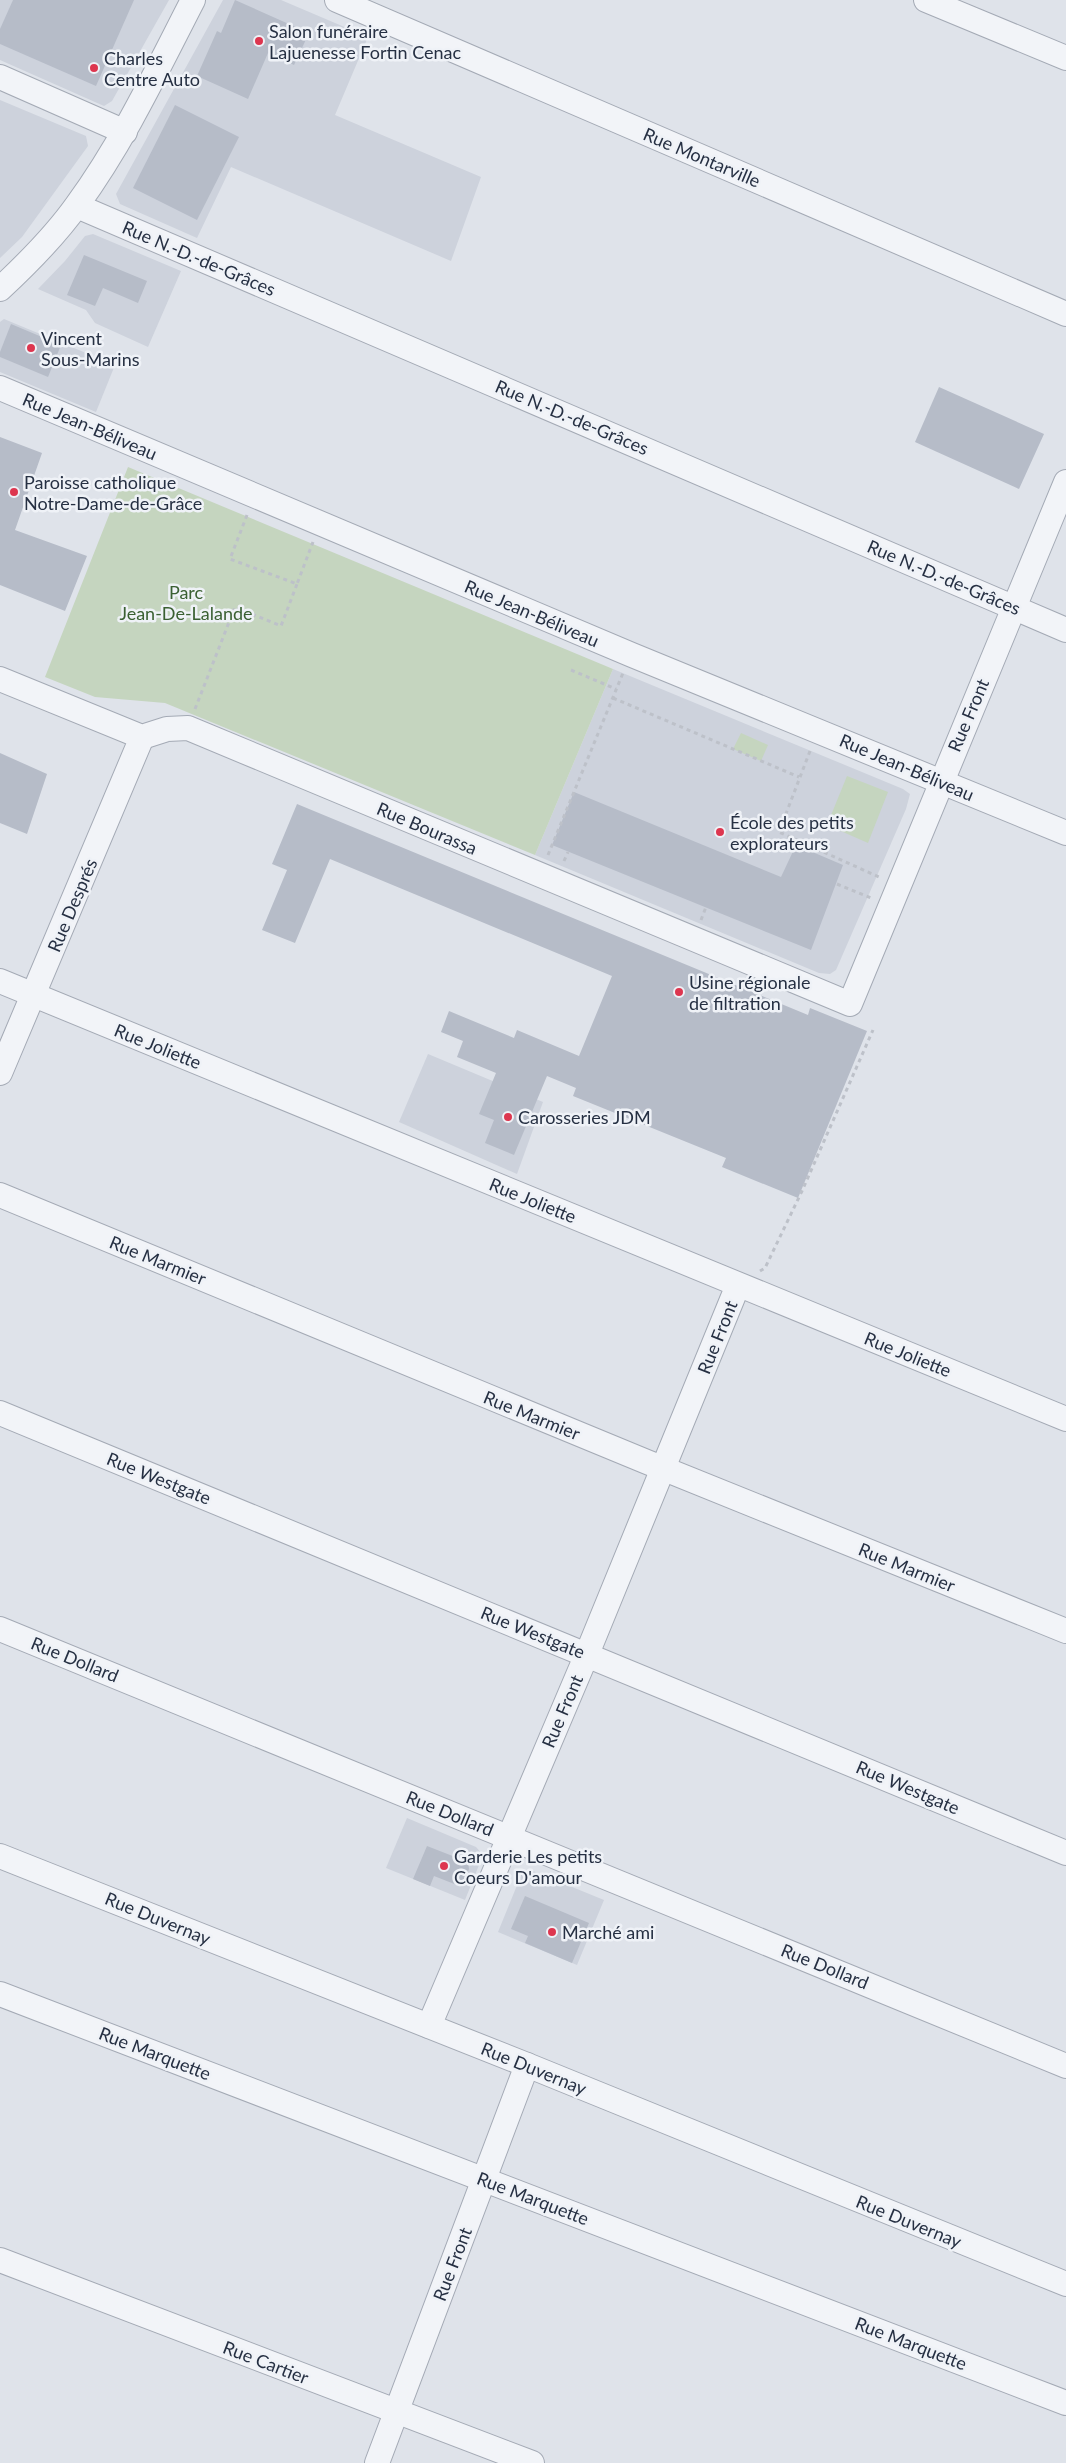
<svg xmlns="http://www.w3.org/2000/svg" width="1066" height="2463" viewBox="0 0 1066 2463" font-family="Lato,sans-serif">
  <rect width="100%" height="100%" fill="#dfe3ea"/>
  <g fill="#cdd2dc">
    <path d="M0 0H169L112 101 104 106 0 60Z"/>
    <path d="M223 0H281L368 37 335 115 481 177 451 261 231 167 197 238 120 204 116 194Z"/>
    <path d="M0 100 86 136 88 146 22 237 0 258Z"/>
    <path d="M93 234 181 271 148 347 95 323 86 310 38 289 65 261 85 236Z"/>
    <path d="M4 319 115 365 96 412 0 372V322Z"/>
    <path d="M613 669 903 789 910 794 906 809 836 970 830 974 819 973 535 855Z"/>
    <path d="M428 1054 543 1102 517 1174 399 1122Z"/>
    <path d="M407 1818 476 1847 483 1855 465 1900 386 1868Z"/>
    <path d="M533 1871 604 1900 577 1965 498 1932 522 1873Z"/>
  </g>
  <g fill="#c5d5bf">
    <path d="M128 467 613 669 535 855 165 703 95 697 45 677Z"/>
    <path d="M741 733 768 745 761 761 733 749Z"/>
    <path d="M847 776 888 792 868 843 827 825Z"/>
  </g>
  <g fill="#b6bcc8">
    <path d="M13 0H134L96 86 0 44V29Z"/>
    <path d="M235 0 309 33 294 65 268 53 248 99 197 76 217 31 221 33Z"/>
    <path d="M175 105 239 137 197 220 133 188Z"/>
    <path d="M84 255 147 281 138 303 103 288 95 306 67 295Z"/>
    <path d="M11 324 61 345 48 377 0 357V352Z"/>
    <path d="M939 387 1044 434 1019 489 915 442Z"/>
    <path d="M0 437 42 453 15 530 87 556 65 611 0 585Z"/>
    <path d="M0 753 47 774 27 834 0 823Z"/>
    <path d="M574 792 781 877 796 845 843 865 811 950 552 845Z"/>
    <path d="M297 804 808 1015 810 1008 867 1031 798 1198 722 1167 726 1158 573 1096 576 1088 547 1076 514 1155 485 1143 494 1120 479 1114 496 1073 457 1057 463 1041 441 1032 449 1011 514 1038 517 1030 579 1056 612 976 330 859 295 943 262 930 287 870 272 864Z"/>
    <path d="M427 1846 468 1862 469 1869 462 1887 434 1876 430 1886 413 1879Z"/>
    <path d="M525 1896 589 1923 572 1963 525 1943 528 1936 511 1929Z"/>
  </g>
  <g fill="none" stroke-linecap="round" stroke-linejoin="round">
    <defs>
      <g id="minor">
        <path d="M337 0 1066 314"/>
        <path d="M926 0 1066 58"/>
        <path d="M0 77 125 132"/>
        <path d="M77 206 1066 630"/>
        <path d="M0 289C28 263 55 236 77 205 123 142 157 70 193 0"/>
        <path d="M0 388 632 655 1066 833"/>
        <path d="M0 679 142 737 167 729 188 728 850 1004 1066 482"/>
        <path d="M0 981 1066 1419"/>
        <path d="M0 1073 142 737"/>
        <path d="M0 1195 647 1462 1066 1631"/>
        <path d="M0 1413 1066 1853"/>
        <path d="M0 1629 1066 2066"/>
        <path d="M0 1856 527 2065 1066 2284"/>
        <path d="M0 1994 1066 2403"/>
        <path d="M429 2026 587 1654 738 1285"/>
        <path d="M0 2260 532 2463"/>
        <path d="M377 2463 527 2065"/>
      </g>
    </defs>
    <use href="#minor" stroke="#a4aab5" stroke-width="26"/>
    <g stroke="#bdc1c9" stroke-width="3" stroke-dasharray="4 4" stroke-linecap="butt">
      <path d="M247 515 230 559 297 584 313 542"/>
      <path d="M571 670 616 689"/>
      <path d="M613 698 799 777"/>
      <path d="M195 709 235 607 281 626 297 584"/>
      <path d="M810 751 779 832 879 877"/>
      <path d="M548 855 623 673"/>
      <path d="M564 861 568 852"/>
      <path d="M837 884 871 898"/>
      <path d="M701 920 706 907"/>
      <path d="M760 1271 765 1268 802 1191 873 1030"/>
    </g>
    <use href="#minor" stroke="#f2f4f8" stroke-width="24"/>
  </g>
  <g fill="#dd364f" stroke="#eff2f7" stroke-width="2">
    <circle cx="259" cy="41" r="5"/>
    <circle cx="94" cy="68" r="5"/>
    <circle cx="31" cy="348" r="5"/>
    <circle cx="14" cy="492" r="5"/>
    <circle cx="720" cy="832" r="5"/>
    <circle cx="679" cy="992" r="5"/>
    <circle cx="508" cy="1117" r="5"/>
    <circle cx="444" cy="1866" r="5"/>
    <circle cx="552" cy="1932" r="5"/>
  </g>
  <g text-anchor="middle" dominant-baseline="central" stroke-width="5" stroke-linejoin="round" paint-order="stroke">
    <g font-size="18" fill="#263043" stroke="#eff2f7" text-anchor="start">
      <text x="269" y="31">Salon funéraire<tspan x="269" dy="21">Lajuenesse Fortin Cenac</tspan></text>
      <text x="104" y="58">Charles<tspan x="104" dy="21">Centre Auto</tspan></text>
      <text x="41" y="338">Vincent<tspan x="41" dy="21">Sous-Marins</tspan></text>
      <text x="24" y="482">Paroisse catholique<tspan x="24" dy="21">Notre-Dame-de-Grâce</tspan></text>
      <text x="730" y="822">École des petits<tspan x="730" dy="21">explorateurs</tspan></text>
      <text x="689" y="982">Usine régionale<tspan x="689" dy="21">de filtration</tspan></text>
      <text x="518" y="1117">Carosseries JDM</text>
      <text x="454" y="1856">Garderie Les petits<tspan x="454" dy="21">Coeurs D'amour</tspan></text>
      <text x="562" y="1932">Marché ami</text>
    </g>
    <g font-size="18" fill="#263043" stroke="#eff2f7">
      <text transform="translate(702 157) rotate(23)">Rue Montarville</text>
      <text transform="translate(199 258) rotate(23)">Rue N.-D.-de-Grâces</text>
      <text transform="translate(572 417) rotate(23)">Rue N.-D.-de-Grâces</text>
      <text transform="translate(90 426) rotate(23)">Rue Jean-Béliveau</text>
      <text transform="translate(944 577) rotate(23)">Rue N.-D.-de-Grâces</text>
      <text transform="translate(532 613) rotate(23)">Rue Jean-Béliveau</text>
      <text transform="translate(968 715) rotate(-67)">Rue Front</text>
      <text transform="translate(907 767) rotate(23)">Rue Jean-Béliveau</text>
      <text transform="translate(427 828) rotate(23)">Rue Bourassa</text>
      <text transform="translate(72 905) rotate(-67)">Rue Després</text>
      <text transform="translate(158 1046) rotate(22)">Rue Joliette</text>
      <text transform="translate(533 1200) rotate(22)">Rue Joliette</text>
      <text transform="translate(158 1260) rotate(22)">Rue Marmier</text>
      <text transform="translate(717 1337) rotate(-68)">Rue Front</text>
      <text transform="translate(908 1354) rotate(22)">Rue Joliette</text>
      <text transform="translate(532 1415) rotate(22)">Rue Marmier</text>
      <text transform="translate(159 1478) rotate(22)">Rue Westgate</text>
      <text transform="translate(907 1567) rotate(22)">Rue Marmier</text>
      <text transform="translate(533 1632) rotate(22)">Rue Westgate</text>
      <text transform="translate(75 1659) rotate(22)">Rue Dollard</text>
      <text transform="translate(562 1711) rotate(-67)">Rue Front</text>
      <text transform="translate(908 1787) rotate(23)">Rue Westgate</text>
      <text transform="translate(450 1813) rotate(22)">Rue Dollard</text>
      <text transform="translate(158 1918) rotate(22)">Rue Duvernay</text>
      <text transform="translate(825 1966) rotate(22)">Rue Dollard</text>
      <text transform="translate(155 2053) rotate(21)">Rue Marquette</text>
      <text transform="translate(534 2068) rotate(22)">Rue Duvernay</text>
      <text transform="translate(533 2198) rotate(21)">Rue Marquette</text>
      <text transform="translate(909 2221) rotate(22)">Rue Duvernay</text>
      <text transform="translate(452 2264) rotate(-69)">Rue Front</text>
      <text transform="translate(911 2343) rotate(21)">Rue Marquette</text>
      <text transform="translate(266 2362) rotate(21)">Rue Cartier</text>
    </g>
    <g font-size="18" fill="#3a6032" stroke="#eff2f7">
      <text x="186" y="592">Parc<tspan x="186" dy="21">Jean-De-Lalande</tspan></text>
    </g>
  </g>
</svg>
